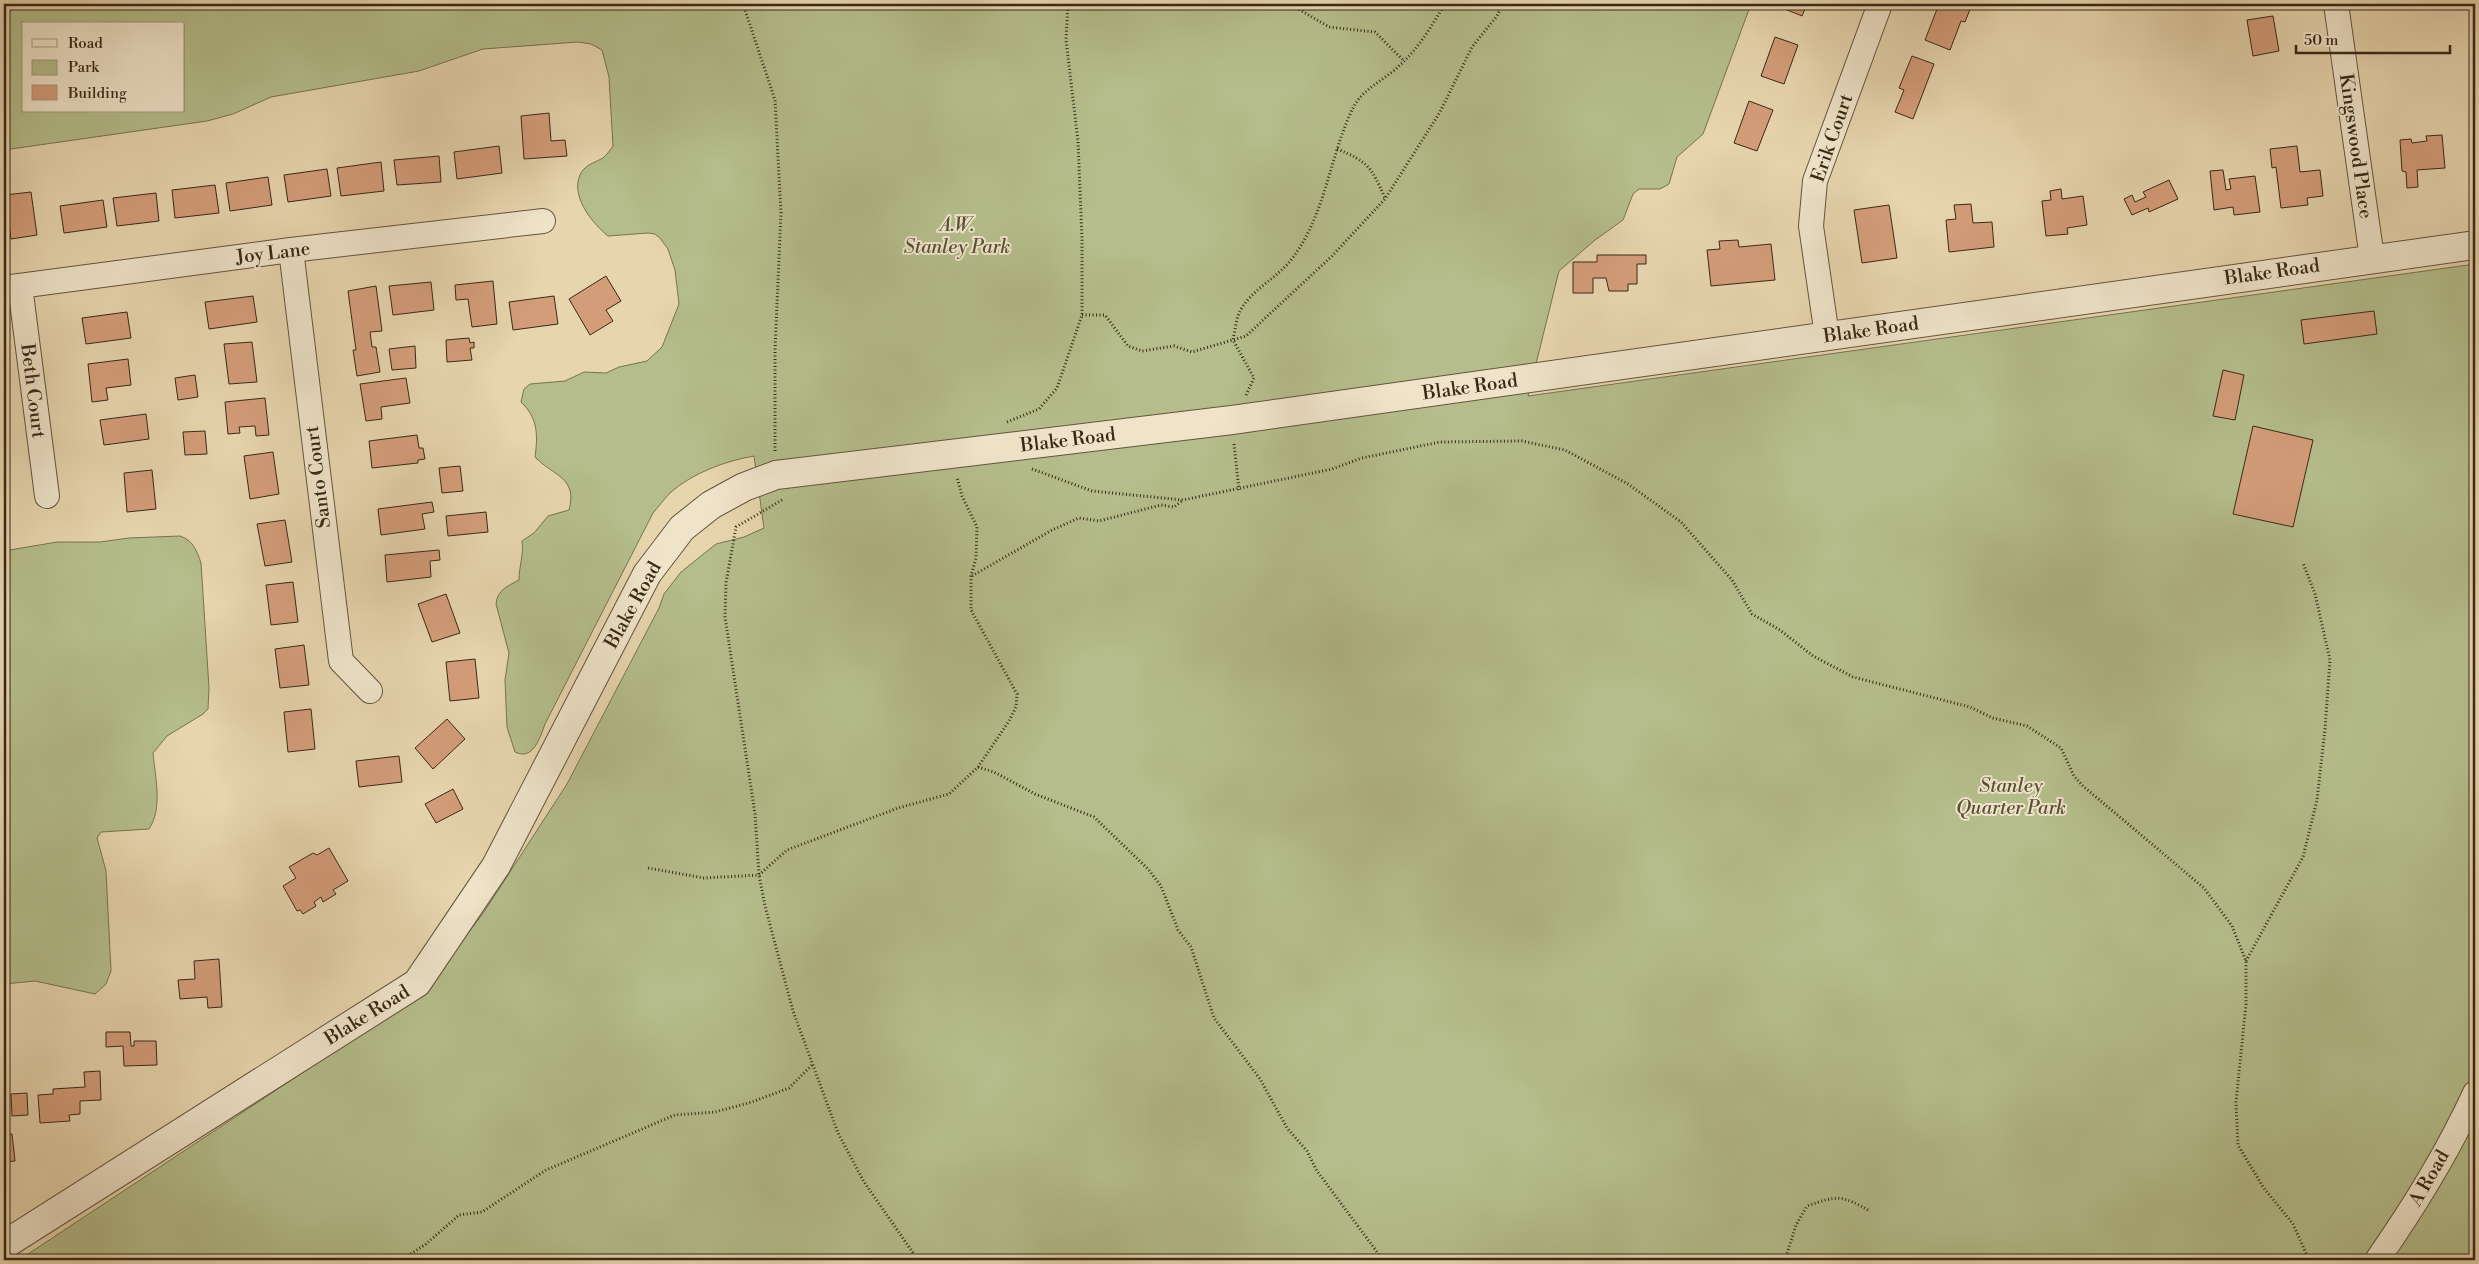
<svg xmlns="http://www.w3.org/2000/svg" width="2479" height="1264" viewBox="0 0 2479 1264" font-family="'Libre Bodoni',serif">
  <rect width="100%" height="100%" fill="#e7d5ae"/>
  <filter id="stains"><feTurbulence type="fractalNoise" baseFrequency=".004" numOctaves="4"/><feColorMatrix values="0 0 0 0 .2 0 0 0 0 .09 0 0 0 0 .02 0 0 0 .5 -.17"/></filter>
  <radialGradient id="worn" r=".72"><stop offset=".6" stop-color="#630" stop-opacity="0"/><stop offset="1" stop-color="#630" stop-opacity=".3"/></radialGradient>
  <g fill="#b4bd8b" stroke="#767351" fill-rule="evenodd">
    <path d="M4 4H1751L1703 134 1677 157 1669 184 1660 189H1639L1633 194 1623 220 1595 240 1559 271 1528 396 2475 264V1260H19L364 1032 433 978 482 915 567 784 659 608 664 594 681 572 716 544 744 537 764 528 754 456C725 461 693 473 671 492 665 498 659 506 653 513L545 724C540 738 533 761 515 752L507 727 505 680 509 653 496 604C497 590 508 586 519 580 519 566 524 555 522 541L534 533 548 516 569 510C578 477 553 476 535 457 538 435 538 418 521 402L524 389 530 384 565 381 584 372 606 373 619 367 647 361 662 347 679 304 675 270 668 249 660 238 655 234 648 233 608 236C592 223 569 195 581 173 585 165 596 162 603 158 607 155 610 150 613 146L609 77 602 50 591 44 578 42 483 49 419 71 271 97 233 114 207 121 4 150ZM24 24H184V111H24Z"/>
    <path d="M180 536C193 540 197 551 201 563L209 688 208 709 203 714 167 736 153 753C155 776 163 808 149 829L101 832 97 838 106 871 111 971 106 984 95 994 35 981 4 984V551L57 542H100L129 538Z"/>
  </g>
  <g fill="#d49d7a" stroke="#382917">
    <path d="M1781 4H1807L1802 16 1780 7Z"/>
    <path d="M1939 4H1972L1965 22 1961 21 1950 50 1925 40Z"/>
    <path d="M2273 16 2279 51 2253 56 2247 20Z"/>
    <path d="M1775 37 1798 45 1784 84 1761 76Z"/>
    <path d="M1912 56 1934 64 1913 119 1895 112 1904 90 1899 88Z"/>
    <path d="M1749 101 1773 110 1757 151 1734 143Z"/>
    <path d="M549 113 551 141 565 140 567 156 524 159 521 116Z"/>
    <path d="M2442 135 2445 168 2417 170 2418 187 2407 188 2406 172 2402 171 2400 140 2411 139 2412 143 2427 141 2426 136Z"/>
    <path d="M499 146 502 173 457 179 454 152Z"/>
    <path d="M2297 146 2300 172 2320 170 2323 196 2307 198 2308 205 2281 208 2276 167 2272 168 2270 149Z"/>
    <path d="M439 156 441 182 397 185 394 160Z"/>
    <path d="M381 162 384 191 341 196 337 168Z"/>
    <path d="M327 169 331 196 288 202 284 175Z"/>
    <path d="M2223 170 2226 190 2231 189 2229 179 2255 176 2260 212 2234 215 2233 207 2214 210 2210 171Z"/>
    <path d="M268 177 272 205 230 211 226 183Z"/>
    <path d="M2169 180 2178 199 2149 212 2148 208 2132 215 2124 199 2132 195 2135 202 2146 197 2143 192Z"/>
    <path d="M215 185 219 213 175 218 172 190Z"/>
    <path d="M2061 189 2062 199 2083 196 2087 225 2067 228 2068 234 2046 236 2042 201 2051 200 2050 191Z"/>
    <path d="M31 192 37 235 11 239 5 195Z"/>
    <path d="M156 193 159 221 117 226 113 198Z"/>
    <path d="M103 200 107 227 64 233 60 206Z"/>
    <path d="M1971 204 1973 223 1992 222 1994 247 1949 252 1946 220 1956 219 1954 205Z"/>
    <path d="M1889 205 1897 258 1862 263 1854 210Z"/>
    <path d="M1738 240 1739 247 1771 244 1775 280 1711 286 1707 250 1720 249 1719 241Z"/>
    <path d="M1597 255H1646V264H1637V284H1628V291H1609L1606 278H1593V293H1573V262H1597Z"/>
    <path d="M606 276 621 301 606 310 613 321 590 335 569 299Z"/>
    <path d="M493 281 497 324 472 327 468 299 456 300 455 285Z"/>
    <path d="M431 282 434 310 393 315 389 286Z"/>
    <path d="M376 286 382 331 370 332 372 347H376L380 372 357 376 353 350H356L348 291Z"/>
    <path d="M253 296 257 322 209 329 205 302Z"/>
    <path d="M554 296 558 324 513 330 509 302Z"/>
    <path d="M2374 311 2377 334 2304 344 2301 320Z"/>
    <path d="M127 312 131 338 86 344 82 318Z"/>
    <path d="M469 338 470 343 474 342V348H470L472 360 447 362 446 340Z"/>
    <path d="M252 342 257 382 229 384 224 344Z"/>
    <path d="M415 346 416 368 392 370 389 349Z"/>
    <path d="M128 359 131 385 106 388 108 400 92 402 88 364Z"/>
    <path d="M2223 370 2244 375 2235 420 2213 416Z"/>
    <path d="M195 375 198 397 178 400 175 378Z"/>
    <path d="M406 378 410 403 381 407 382 419 366 421 360 384Z"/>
    <path d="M265 398 269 435 256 436 255 426 239 427 240 433 228 434 225 402Z"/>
    <path d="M146 414 149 439 104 445 100 420Z"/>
    <path d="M2253 426 2313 440 2293 527 2233 514Z"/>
    <path d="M205 431 207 454 185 455 183 432Z"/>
    <path d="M417 435 419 448H423L425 459 418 460V463L372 468 369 441Z"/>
    <path d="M273 452 279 494 250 499 244 456Z"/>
    <path d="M460 466 463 491 442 493 439 468Z"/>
    <path d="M152 470 156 509 127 512 124 473Z"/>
    <path d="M432 502 434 512 422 514 425 529 381 535 378 509Z"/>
    <path d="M486 512 488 532 448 536 446 516Z"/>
    <path d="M285 520 292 562 265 566 257 524Z"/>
    <path d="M439 550 440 560 430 561 431 577 387 582 385 555Z"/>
    <path d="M293 582 298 622 271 625 266 585Z"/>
    <path d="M446 594 460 633 432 642 418 604Z"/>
    <path d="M304 645 309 685 280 688 275 649Z"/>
    <path d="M475 659 479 698 450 701 446 662Z"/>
    <path d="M311 709 315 749 288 752 284 712Z"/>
    <path d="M447 719 465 739 433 769 415 748Z"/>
    <path d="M399 756 402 782 359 787 356 761Z"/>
    <path d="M453 789 463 809 436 823 425 804Z"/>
    <path d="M329 848 348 881 333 890 336 894 323 902 321 897 314 902 316 906 303 914 300 910 297 911 283 886 296 878 289 867 313 853 317 855Z"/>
    <path d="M219 959 222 1007 208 1008 207 997 180 999 178 980 195 979 194 961Z"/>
    <path d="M106 1032H130L131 1046H134V1041H156L157 1065 124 1066 123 1046 106 1047Z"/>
    <path d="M100 1071 101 1100 80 1101V1114L69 1115 70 1121 40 1123 38 1095 53 1094V1089L85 1087 84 1072Z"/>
    <path d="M27 1093 28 1115 12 1116 11 1094Z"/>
    <path d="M12 1134 15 1161 4 1162V1135Z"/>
  </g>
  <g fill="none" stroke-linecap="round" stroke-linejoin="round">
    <defs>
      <g id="minor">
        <path d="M2336 4 2372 258"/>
        <path d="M291 250 341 661 370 691"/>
        <path d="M20 286 47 496"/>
        <path d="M4 288 291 250 543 221"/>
        <path d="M1827 336 1811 226 1815 181 1880 4"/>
        <path d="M2377 1260C2414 1207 2448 1152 2475 1093"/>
      </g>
      <path id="tertiary" d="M4 1245 417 983 496 866 647 574 682 528 711 505 744 487 776 475 1232 420 2475 245"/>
    </defs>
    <use href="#minor" stroke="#64543d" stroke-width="26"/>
    <use href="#tertiary" stroke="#64543d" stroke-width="30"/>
    <g stroke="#382917" stroke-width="3" stroke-dasharray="1 2.5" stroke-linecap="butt">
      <path d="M743 4 775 100 781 213 775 350V453"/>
      <path d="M1290 4 1329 27 1375 32 1404 61"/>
      <path d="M1337 149C1369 162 1371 167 1385 198"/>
      <path d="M1082 315H1105L1128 346 1142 351 1174 346 1192 352 1246 336 1332 256 1385 199 1440 112 1472 47 1497 16 1503 4"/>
      <path d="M1246 395 1254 378 1233 340C1235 331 1236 319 1240 311 1252 289 1277 278 1291 260 1326 215 1329 157 1353 108 1363 88 1385 80 1400 65 1419 48 1432 25 1445 4"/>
      <path d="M1007 422 1039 409 1057 388 1082 315V239L1078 141 1066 40 1068 4"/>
      <path d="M1234 444 1239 490"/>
      <path d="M1032 469 1092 491 1183 500 1332 469 1362 458 1440 442 1522 441 1565 450 1628 484 1681 522 1732 580 1752 614 1780 630 1813 656 1853 677 1970 707 1993 718 2027 726 2061 748 2074 776 2083 786 2204 888 2232 926 2246 961V1004L2236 1102 2238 1145 2263 1187 2293 1224 2309 1260"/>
      <path d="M782 500 736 527 726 583 725 617 755 814 759 875 765 906 793 1011 838 1133 864 1182 918 1260"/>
      <path d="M972 576 1052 530 1079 518 1099 521 1161 505 1174 507 1183 500"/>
      <path d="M978 767 994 772 1035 794 1094 817 1148 869 1161 886 1178 930 1191 947 1214 1018 1260 1079 1287 1128 1307 1151 1317 1171 1383 1260"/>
      <path d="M648 868 704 878 759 875 787 850 898 808 949 794 978 767 1009 721 1016 707 1017 694 971 610V576L976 558 977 527 962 496 957 477"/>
      <path d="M2246 961 2303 857 2317 800 2325 729 2330 660 2315 594 2303 563"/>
      <path d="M402 1260 426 1244 459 1215 482 1212 546 1170 675 1115 715 1112 752 1102 789 1088 812 1065"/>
      <path d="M1785 1260 1796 1225 1807 1206C1839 1195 1841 1195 1870 1211"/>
    </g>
    <use href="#minor" stroke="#efe4ca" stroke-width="24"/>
    <use href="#tertiary" stroke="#efe4ca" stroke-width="28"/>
  </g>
  <g text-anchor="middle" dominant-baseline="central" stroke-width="4" stroke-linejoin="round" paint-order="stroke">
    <g font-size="19" fill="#382917" stroke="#efe4ca">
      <text transform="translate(1832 138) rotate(-71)">Erik Court</text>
      <text transform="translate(2356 146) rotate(82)">Kingswood Place</text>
      <text transform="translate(273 253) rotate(-7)">Joy Lane</text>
      <text transform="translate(2272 272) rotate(-8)">Blake Road</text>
      <text transform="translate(1871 330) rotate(-8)">Blake Road</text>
      <text transform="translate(1470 387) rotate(-8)">Blake Road</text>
      <text transform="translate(33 391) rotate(83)">Beth Court</text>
      <text transform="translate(1068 440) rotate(-7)">Blake Road</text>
      <text transform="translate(318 477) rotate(-97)">Santo Court</text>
      <text transform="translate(633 605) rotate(-61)">Blake Road</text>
      <text transform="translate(367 1015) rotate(-32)">Blake Road</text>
      <text transform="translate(2429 1178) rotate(-60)">A Road</text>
    </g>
    <g font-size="19" font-style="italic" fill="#574e34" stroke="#efe4ca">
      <text x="957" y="225">A.W.<tspan x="957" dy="22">Stanley Park</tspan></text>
      <text x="2011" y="786">Stanley<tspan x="2011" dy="22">Quarter Park</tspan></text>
    </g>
  </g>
  <rect width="2479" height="1264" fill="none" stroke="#e7d5ae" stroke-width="20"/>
  <rect x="5" y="5" width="2469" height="1254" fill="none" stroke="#382917" stroke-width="2.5"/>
  <rect x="10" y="10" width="2459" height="1244" fill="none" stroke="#382917"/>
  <rect x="22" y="22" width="162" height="90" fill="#efe4ca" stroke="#a69982"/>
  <rect x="32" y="39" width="25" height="8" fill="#efe4ca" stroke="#a69982"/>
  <text x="68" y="48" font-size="15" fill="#382917">Road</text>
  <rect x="32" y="60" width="25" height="15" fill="#b4bd8b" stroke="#a69982"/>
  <text x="68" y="72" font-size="15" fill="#382917">Park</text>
  <rect x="32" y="85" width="25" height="15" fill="#d49d7a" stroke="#a69982"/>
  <text x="68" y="98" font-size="15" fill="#382917">Building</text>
  <path d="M2296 45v8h154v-8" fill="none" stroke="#382917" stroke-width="2.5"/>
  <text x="2304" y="45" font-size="15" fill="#382917" stroke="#efe4ca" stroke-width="4" paint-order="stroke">50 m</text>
  <rect width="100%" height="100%" filter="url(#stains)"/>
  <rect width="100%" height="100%" fill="url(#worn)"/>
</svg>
